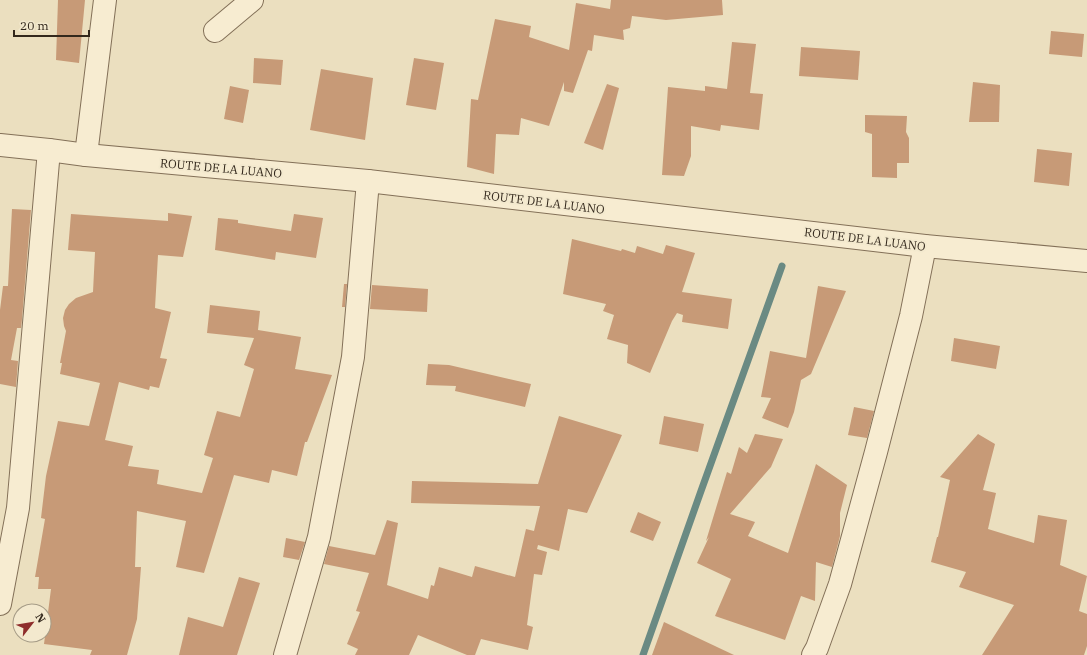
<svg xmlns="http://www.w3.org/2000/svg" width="1087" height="655" viewBox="0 0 1087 655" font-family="'IBM Plex Serif',serif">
  <rect width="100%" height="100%" fill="#ebdfbf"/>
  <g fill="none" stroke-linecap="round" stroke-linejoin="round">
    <path stroke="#6a8a83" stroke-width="7" d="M643 655 701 491 782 266"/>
  </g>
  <g fill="#c79a77">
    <path d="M58 0H85L79 63 56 60Z"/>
    <path d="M611 0H722L723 15 666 20 632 16 630 28 623 30 624 40 594 35 592 51 588 50 573 93 564 91V82L549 126 521 118 519 135 496 134 494 174 467 167 471 99 478 100 495 19 531 26 529 37 569 50 576 3 610 9Z"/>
    <path d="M1051 31 1084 34 1082 57 1049 54Z"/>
    <path d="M732 42 756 44 750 93 763 94 759 130 721 125 720 131 691 126V156L684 176 662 175 668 87 705 91V86L727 89Z"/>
    <path d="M801 47 860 51 858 80 799 76Z"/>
    <path d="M254 58 283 60 281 85 253 83Z"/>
    <path d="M414 58 444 63 436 110 406 105Z"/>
    <path d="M321 69 373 78 365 140 310 130Z"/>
    <path d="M973 82 1000 85 999 122H969Z"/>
    <path d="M607 84 619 88 603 150 584 143Z"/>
    <path d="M230 86 249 90 243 123 224 119Z"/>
    <path d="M865 115 907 116 906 132 909 138V163H897V178L872 177V134L865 132Z"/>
    <path d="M1037 149 1072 153 1069 186 1034 182Z"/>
    <path d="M12 209 31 210 22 319 21 328H17L11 360 18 361 16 387 0 384V310L3 286H8Z"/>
    <path d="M168 213 192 216 183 257 158 255 155 308 171 312 160 358 167 359 159 388 150 386 149 390 119 382 105 440 133 446 128 466 159 470 157 484 202 493 213 458 204 455 217 411 240 417 254 369 244 365 254 338 207 333 210 305 260 311 258 330 301 337 295 369 332 375 307 442H305L297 476 272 470 269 483 234 475 204 573 176 567 186 521 137 511 135 567H141L137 619 127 655H90L92 650 44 644 51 589H38L39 577H35L45 519 41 518 46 476 58 421 89 426 100 383 60 374 62 363H60L66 331 64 326 63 318 65 310 69 304 76 298 93 292 95 252 68 250 71 214 168 221Z"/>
    <path d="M294 214 323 218 316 258 276 252 275 260 215 250 218 218 238 220V223L291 231Z"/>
    <path d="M572 239 621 251 622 249 635 253 637 246 663 254 666 245 695 253 682 292 732 299 728 329 682 322 683 315 677 313 672 321 650 373 627 363 628 345 607 339 614 315 603 311 606 304 563 294Z"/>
    <path d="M344 284H347L345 307H342Z"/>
    <path d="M372 285 428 289 427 312 370 309Z"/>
    <path d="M818 286 846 291 811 374 801 380 794 412 788 428 762 418 771 398 761 397 770 351 806 358Z"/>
    <path d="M954 338 1000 346 996 369 951 361Z"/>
    <path d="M428 364 449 365 531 384 525 407 455 391 456 386 426 385Z"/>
    <path d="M854 407 874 411 867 438 848 435Z"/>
    <path d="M559 416 622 435 587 513 568 509 559 551 538 545 537 549 547 552 542 575 534 574 527 625 533 627 528 650 481 639 475 655H467L418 635 409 655H355L358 649 347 644 360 612 356 611 369 573 324 564 329 546 375 555 387 520 398 523 387 585 428 599 431 585 434 586 439 567 472 577 475 566 515 577 526 529 534 531 540 506 411 503 412 481 538 484Z"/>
    <path d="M664 416 704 424 698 452 659 444Z"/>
    <path d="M755 434 783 439 771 467 730 514 755 522 748 536 788 553 816 464 847 485 840 513V536L832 567 816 562 815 601 801 596 785 640 715 616 731 579 697 563 709 537 706 541 727 472 731 474 739 447 747 453Z"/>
    <path d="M978 434 995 444 983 490 996 493 988 529 1034 543 1038 515 1067 520 1060 565 1087 576 1079 611 1087 614V646L1084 655H982L1014 605 959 587 966 572 931 562 937 537H938L950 480 940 477Z"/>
    <path d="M638 512 661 522 653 541 630 532Z"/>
    <path d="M286 538 305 542 299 560 283 557Z"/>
    <path d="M239 577 260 583 237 655H179L188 617 223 627Z"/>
    <path d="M664 622 734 655H652Z"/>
  </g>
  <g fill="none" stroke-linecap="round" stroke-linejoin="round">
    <defs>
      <g id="minor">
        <path d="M215 31 252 0"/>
        <path d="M86 155 105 0"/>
        <path d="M0 604 18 508 49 150"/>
        <path d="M285 655 319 537 353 357 368 181"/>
        <path d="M813 655 817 648 840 584 876 452 911 316 925 246"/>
      </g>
      <path id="tertiary" d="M0 145 49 150 86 155 368 181 925 246 1087 261"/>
    </defs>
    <use href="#minor" stroke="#837058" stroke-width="24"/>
    <use href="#tertiary" stroke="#837058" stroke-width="24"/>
    <use href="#minor" stroke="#f7ecd1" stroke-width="22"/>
    <use href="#tertiary" stroke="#f7ecd1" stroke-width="22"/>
  </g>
  <g text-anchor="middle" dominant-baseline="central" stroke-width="4" stroke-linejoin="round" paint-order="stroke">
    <g font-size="12" fill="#33281c" stroke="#f3e9ce">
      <text transform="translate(221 168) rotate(5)">ROUTE DE LA LUANO</text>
      <text transform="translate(544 202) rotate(7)">ROUTE DE LA LUANO</text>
      <text transform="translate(865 239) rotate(7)">ROUTE DE LA LUANO</text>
    </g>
  </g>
  <g transform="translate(32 623) rotate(59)"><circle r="19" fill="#f3e9ce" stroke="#a69c87"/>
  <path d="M0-3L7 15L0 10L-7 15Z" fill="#8e2d2c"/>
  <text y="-6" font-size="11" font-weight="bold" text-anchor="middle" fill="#33281c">N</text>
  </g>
  <path d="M14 30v6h75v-6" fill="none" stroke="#33281c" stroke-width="2"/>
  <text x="20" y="30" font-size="12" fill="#33281c" stroke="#f3e9ce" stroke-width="3" paint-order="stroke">20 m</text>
</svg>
